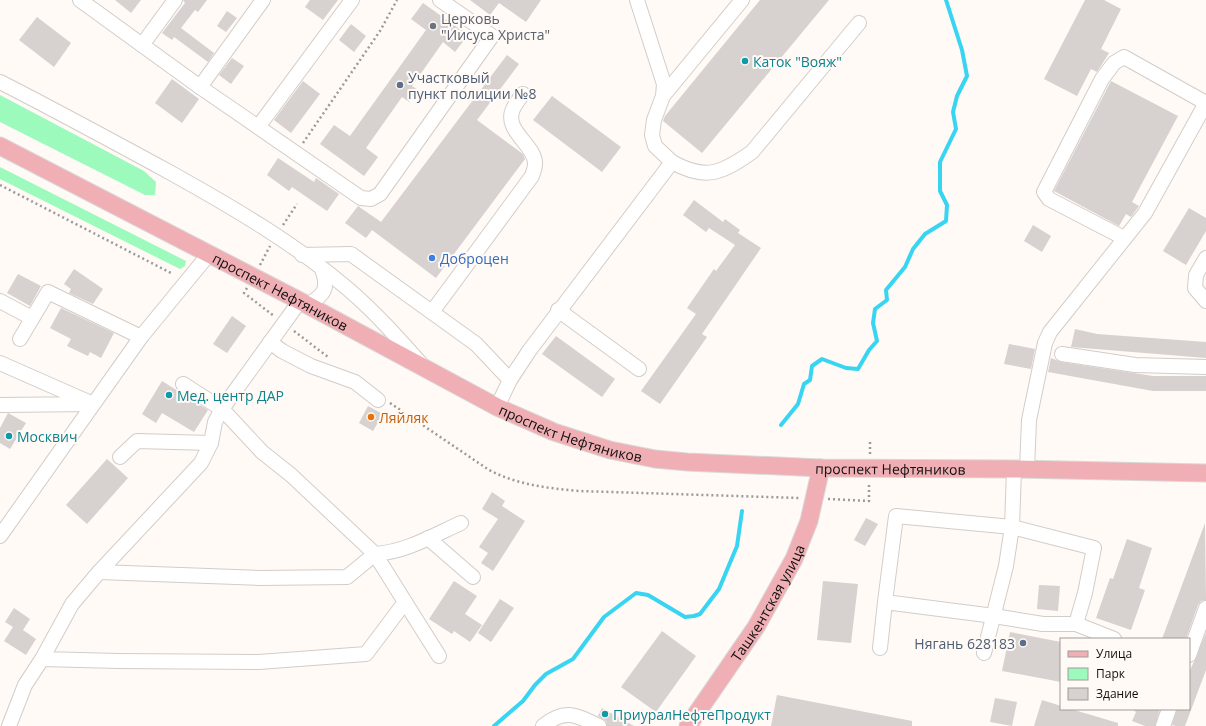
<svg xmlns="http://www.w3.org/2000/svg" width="1206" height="726" viewBox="0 0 1206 726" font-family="'Open Sans',sans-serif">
  <rect width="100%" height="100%" fill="#fffaf6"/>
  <g fill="#9cfabc">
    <path d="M0 95 144 171 156 182 155 195H145L0 122Z"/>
    <path d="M0 167 186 261 185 266 180 269 0 179Z"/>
  </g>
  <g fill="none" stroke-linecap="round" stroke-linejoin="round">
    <g stroke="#37d5f2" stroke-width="4">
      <path d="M781 425 798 404 804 384 810 380 812 366 822 359 846 368 858 369 869 350 877 341 873 323 875 309 887 300 886 290 905 267 913 249 925 234 946 221 947 205 940 191V162L956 129 953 112 957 96 967 76 962 50 946 0"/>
      <path d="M494 726 523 701 535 685 546 674 573 659 604 617 636 593 648 595 685 617 694 616 700 614 719 589 737 546 742 511"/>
    </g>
  </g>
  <g fill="#d7d1cf">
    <path d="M115 0H141L131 13Z"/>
    <path d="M183 0H207L198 12 195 10 181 28 214 53 208 62 174 37 172 40 162 33 185 3Z"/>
    <path d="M310 0H338L323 20 305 7Z"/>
    <path d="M470 0H541L526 22 499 3 490 15Z"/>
    <path d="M760 0H829L702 153 663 121 665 116Z"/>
    <path d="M1085 0H1104L1121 9 1101 49 1109 53 1097 72 1091 69 1077 96 1044 79Z"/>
    <path d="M423 3 468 35 455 52 443 42 412 86 418 90 409 102 402 97 366 148 378 157 364 176 320 144 334 125 350 136 426 30 411 19Z"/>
    <path d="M227 11 237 18 226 32 217 26Z"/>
    <path d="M37 17 71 43 54 67 19 40Z"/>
    <path d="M351 24 366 36 354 52 339 40Z"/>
    <path d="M507 55 519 64 477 120 523 154 525 159 436 278 372 230 366 238 345 223 358 206 381 222Z"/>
    <path d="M232 58 244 66 231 84 219 75Z"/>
    <path d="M172 79 199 99 182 123 155 103Z"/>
    <path d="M303 81 320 94 291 133 274 120Z"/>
    <path d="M1111 81 1178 116 1132 202 1139 206 1131 217 1126 214 1119 226 1054 191Z"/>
    <path d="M552 96 621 147 602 172 533 120Z"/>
    <path d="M278 158 314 182 316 178 339 194 327 211 292 187 289 191 267 175Z"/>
    <path d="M694 200 723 222 725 219 740 230 738 233 761 248 702 334 707 337 660 404 641 391 696 314 687 308 714 269 716 271 735 245 709 228 706 232 683 215Z"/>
    <path d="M1189 208 1206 218V231L1186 265 1163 251Z"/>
    <path d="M1033 225 1051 236 1042 252 1024 241Z"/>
    <path d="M74 269 103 289 93 304 69 293 71 289 64 284Z"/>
    <path d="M18 274 41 286 30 306 7 293Z"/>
    <path d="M61 308 114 333 101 358 90 352 88 356 67 346 71 339 50 328Z"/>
    <path d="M232 316 246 326 227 353 213 344Z"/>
    <path d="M1075 329 1097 334 1206 342V358L1071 347Z"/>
    <path d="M556 336 615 379 602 397 542 354Z"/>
    <path d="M1009 344 1035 349 1031 369 1004 364Z"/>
    <path d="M1051 358 1061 362 1153 376H1206V391H1153L1048 372Z"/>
    <path d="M162 381 208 410 194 432 162 413 156 423 142 414Z"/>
    <path d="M368 406 383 414 373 431 359 423Z"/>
    <path d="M8 413 26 423 10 449 0 443V428Z"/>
    <path d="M107 459 128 478 87 524 66 505Z"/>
    <path d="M492 492 505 501 502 506 525 521 493 571 481 563 488 553 479 547 498 519 482 509Z"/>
    <path d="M866 518 878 524 865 546 854 540Z"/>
    <path d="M1205 523 1206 600 1201 601 1198 605 1186 639H1162Z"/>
    <path d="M1127 539 1152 548 1139 588 1145 590 1131 630 1096 618 1110 578 1113 579Z"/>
    <path d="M454 581 477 596 465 614 482 625 470 642 454 631 452 634 429 619Z"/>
    <path d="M823 581 858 584 851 643 817 640Z"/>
    <path d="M1039 585 1060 586 1058 611 1037 609Z"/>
    <path d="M500 599 514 608 491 642 478 633Z"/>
    <path d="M14 608 30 619 23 630 36 639 26 655 4 641 13 627 5 622Z"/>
    <path d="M662 631 696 656 656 712 621 687Z"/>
    <path d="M1010 632 1061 642V682L1002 671Z"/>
    <path d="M1206 633V670L1185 726H1176L1172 725 1177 709H1189V673Z"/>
    <path d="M777 695 912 721V726H771Z"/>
    <path d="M995 698 1017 702 1012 726 990 722Z"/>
    <path d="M1042 700 1061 706V709H1071L1118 723V726H1034Z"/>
    <path d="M602 708 634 726H607L606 721 598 716Z"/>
    <path d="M1132 709H1160L1155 726H1145L1132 721 1136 712Z"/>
  </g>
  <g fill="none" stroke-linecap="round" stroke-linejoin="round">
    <defs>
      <g id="minor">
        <path d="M80 0 200 87 361 198 371 199 380 194 492 36 440 0"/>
        <path d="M142 45 175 0"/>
        <path d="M0 82C57 111 114 142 171 173 232 207 294 243 348 289 375 312 398 338 422 365"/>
        <path d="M200 87 263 0"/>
        <path d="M663 96 742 0"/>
        <path d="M258 127 352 0"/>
        <path d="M672 162C706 181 722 173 752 152L859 23"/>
        <path d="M302 255 351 254 476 344 510 380"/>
        <path d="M1206 258 1196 275 1195 288 1206 301"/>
        <path d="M0 301 32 318"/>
        <path d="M307 305C325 295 329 288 322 269"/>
        <path d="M558 310 639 369"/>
        <path d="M432 312 532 176C533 173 535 168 535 164 536 145 503 131 513 109 515 104 520 98 523 94"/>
        <path d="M20 339 48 292 141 337"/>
        <path d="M270 342 282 351 311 366 355 382 378 400"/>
        <path d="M1062 354 1135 365 1206 367"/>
        <path d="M0 363 93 404 0 405"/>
        <path d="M183 384 222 409 262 452 291 475 375 554 347 577 260 578 99 572 201 463 211 443 215 422 222 409 300 301"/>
        <path d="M497 407 510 380 529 351 672 162 655 146 652 135 654 120 663 96 664 84 637 0"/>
        <path d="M120 457 137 441 211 443"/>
        <path d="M1027 469 1029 420 1045 343 1050 332 1145 213 1206 103 1124 57 1114 63 1102 79 1044 192 1049 199 1124 238"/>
        <path d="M0 536 141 337 209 254"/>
        <path d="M428 538 473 577"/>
        <path d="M99 572 72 604 42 659 118 661 259 662 366 654 405 602 375 554C406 552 434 535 461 523"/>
        <path d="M405 602 439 656"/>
        <path d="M885 602 896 516 1012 527 1094 548 1085 593 1076 624"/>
        <path d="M880 648 885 602 994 616 1043 624H1076L1114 639"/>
        <path d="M984 653 1006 566 1012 527 1014 469"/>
        <path d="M1189 655 1206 608"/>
        <path d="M9 726 25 685 42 659"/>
        <path d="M543 726C565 708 576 715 599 726"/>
        <path d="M1163 726 1169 709"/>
      </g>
      <g id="major">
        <path id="s1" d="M0 146 300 301 497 407 554 432 610 450 655 459 687 462 821 468 1014 469 1206 473"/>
        <path id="s2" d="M688 726 756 627 794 559 809 521 821 468"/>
      </g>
    </defs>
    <use href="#minor" stroke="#d2cdc9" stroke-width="16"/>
    <use href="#major" stroke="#d9d9d8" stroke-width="19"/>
    <g stroke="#9d9996" stroke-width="2.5" stroke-dasharray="2 3" stroke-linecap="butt">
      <path d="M303 143 380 31 397 0"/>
      <path d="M0 185 171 273"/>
      <path d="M283 225 297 204"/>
      <path d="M260 265 270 246"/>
      <path d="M247 288 244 293 274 316"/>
      <path d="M294 331 328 357"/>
      <path d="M390 403 489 470C518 485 547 488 579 491L799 498"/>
      <path d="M870 454V442"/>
      <path d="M828 499 869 501V483"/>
    </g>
    <use href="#minor" stroke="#fff" stroke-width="14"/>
    <use href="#major" stroke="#f0afb5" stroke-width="17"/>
  </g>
  <circle fill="#6b7280" stroke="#fffaf6" stroke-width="1.5" cx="433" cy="26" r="4"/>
  <g fill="#0f9aa8" stroke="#fffaf6" stroke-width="1.5">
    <circle cx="745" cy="61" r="4"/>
    <circle cx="169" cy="395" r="4"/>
    <circle cx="9" cy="436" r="4"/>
    <circle cx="605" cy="714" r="4"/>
  </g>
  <g fill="#5c6f8a" stroke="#fffaf6" stroke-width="1.5">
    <circle cx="400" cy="85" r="4"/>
    <circle cx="1023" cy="643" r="4"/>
  </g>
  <circle fill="#3f7fe0" stroke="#fffaf6" stroke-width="1.5" cx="432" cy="258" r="4"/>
  <circle fill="#e8710a" stroke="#fffaf6" stroke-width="1.5" cx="371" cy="417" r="4"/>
  <g text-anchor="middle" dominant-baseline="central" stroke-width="4" stroke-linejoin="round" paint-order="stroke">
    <g font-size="14" fill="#5b616d" stroke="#fffaf6" text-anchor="start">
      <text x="441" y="18">Церковь<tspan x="441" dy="16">"Иисуса Христа"</tspan></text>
    </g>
    <g font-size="14" fill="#0d838f" stroke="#fffaf6" text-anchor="start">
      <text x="753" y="61">Каток "Вояж"</text>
      <text x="177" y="395">Мед. центр ДАР</text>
      <text x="17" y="436">Москвич</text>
      <text x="613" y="714">ПриуралНефтеПродукт</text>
    </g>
    <g font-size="14" fill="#4e5e75" stroke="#fffaf6" text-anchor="start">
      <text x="408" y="77">Участковый<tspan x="408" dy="16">пункт полиции №8</tspan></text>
      <text x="1015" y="643" text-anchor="end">Нягань 628183</text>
    </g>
    <g font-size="14" fill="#366cbe" stroke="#fffaf6" text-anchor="start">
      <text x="440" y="258">Доброцен</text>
    </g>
    <g font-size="14" fill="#110f0e" stroke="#fffaf6">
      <text stroke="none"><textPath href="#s1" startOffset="316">проспект Нефтяников</textPath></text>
      <text stroke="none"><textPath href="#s1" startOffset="640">проспект Нефтяников</textPath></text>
      <text stroke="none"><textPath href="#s1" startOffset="964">проспект Нефтяников</textPath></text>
      <text stroke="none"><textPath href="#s2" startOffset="147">Ташкентская улица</textPath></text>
    </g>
    <g font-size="14" fill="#c56008" stroke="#fffaf6" text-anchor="start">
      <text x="379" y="417">Ляйляк</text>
    </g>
  </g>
  <rect x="1060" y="638" width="130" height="72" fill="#fffaf6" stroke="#a09c99"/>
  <rect x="1068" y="651" width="20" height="6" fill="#f0afb5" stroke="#a09c99"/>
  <text x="1096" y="658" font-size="12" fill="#110f0e">Улица</text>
  <rect x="1068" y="668" width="20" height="12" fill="#9cfabc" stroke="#a09c99"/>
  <text x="1096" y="678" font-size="12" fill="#110f0e">Парк</text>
  <rect x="1068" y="688" width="20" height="12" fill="#d7d1cf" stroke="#a09c99"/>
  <text x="1096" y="698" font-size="12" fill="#110f0e">Здание</text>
</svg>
